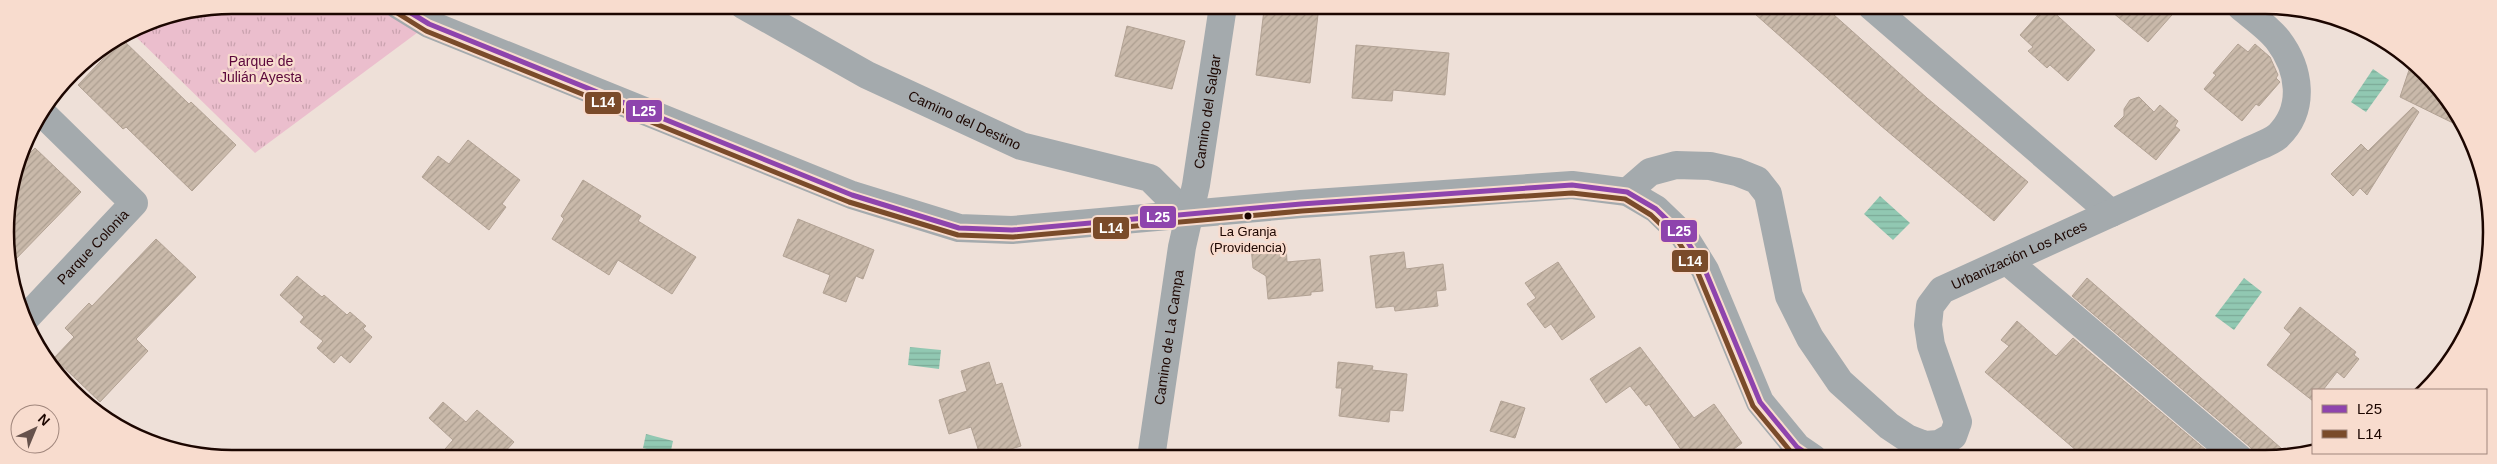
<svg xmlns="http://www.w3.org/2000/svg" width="2497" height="464" viewBox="0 0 2497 464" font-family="Arial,sans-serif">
  <defs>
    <pattern id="grass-tufts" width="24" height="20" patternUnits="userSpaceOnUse" patternTransform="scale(1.25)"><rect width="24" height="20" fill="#ebbecd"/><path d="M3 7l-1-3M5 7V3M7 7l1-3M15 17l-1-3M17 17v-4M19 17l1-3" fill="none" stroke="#c9a2ae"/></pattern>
    <pattern id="water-rules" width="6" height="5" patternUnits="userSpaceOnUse" patternTransform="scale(1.25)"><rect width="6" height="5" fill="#91c8b2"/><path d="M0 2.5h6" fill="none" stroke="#7caa97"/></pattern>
    <pattern id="building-hatch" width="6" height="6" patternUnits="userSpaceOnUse" patternTransform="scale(1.25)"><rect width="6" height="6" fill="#c9b9aa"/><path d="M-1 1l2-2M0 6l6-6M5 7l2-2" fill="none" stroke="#ac9e90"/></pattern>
  </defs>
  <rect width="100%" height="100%" fill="#eee0d8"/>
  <path fill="url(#grass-tufts)" d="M232 5H398L429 24 255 153 131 32 145 22Z"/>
  <g fill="url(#water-rules)">
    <path d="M2373 69 2389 80 2366 112 2351 102Z"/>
    <path d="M1880 196 1910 223 1893 240 1864 214Z"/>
    <path d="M2244 278 2262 292 2234 330 2215 316Z"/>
    <path d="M910 347 941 350 939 369 908 365Z"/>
    <path d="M646 434 673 441 670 455 643 448Z"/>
  </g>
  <g fill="url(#building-hatch)" stroke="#b2a294">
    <path d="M1299 6H1319L1310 83 1256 75 1264 10 1297 15Z"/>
    <path d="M1746 6H1824L1927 98 2028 182 1994 221 1880 125Z"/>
    <path d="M2045 7H2048L2095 50 2068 81 2050 65 2047 68 2028 51 2033 47 2020 35Z"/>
    <path d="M2106 7H2179L2148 42Z"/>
    <path d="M1127 26 1185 41 1172 89 1115 76Z"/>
    <path d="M122 39 189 104 191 102 236 145 192 191 126 127 123 129 78 85Z"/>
    <path d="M2238 44 2248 52 2255 44 2270 57 2278 75 2276 78 2280 82 2259 106 2256 104 2242 121 2204 89 2216 75 2213 73Z"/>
    <path d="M1356 45 1449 53 1445 95 1393 90 1392 101 1352 98Z"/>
    <path d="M2411 64 2441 90 2453 123 2400 97Z"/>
    <path d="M2139 97 2154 112 2160 105 2178 121 2175 126 2180 130 2156 160 2114 126 2124 116V109L2130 100Z"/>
    <path d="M2413 107 2419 112 2367 195 2360 188 2353 196 2331 174 2361 144 2368 151Z"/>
    <path d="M468 140 520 180 502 204 506 207 489 230 422 177 438 156 449 164Z"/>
    <path d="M35 148 81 192 12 263 5 217 20 163Z"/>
    <path d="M583 180 641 216 638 221 696 257 672 294 618 260 609 275 552 239 564 219 561 216Z"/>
    <path d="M798 219 874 250 863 279 856 276 846 302 823 293 830 275 783 256Z"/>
    <path d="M156 239 196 277 136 339 148 351 100 402 54 358 74 337 65 328 89 303 92 306Z"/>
    <path d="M1286 244 1287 262 1320 259 1323 291 1311 292V295L1268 299 1266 276 1253 268 1251 247Z"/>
    <path d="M1404 252 1406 269 1443 264 1446 290 1436 291 1438 306 1395 311 1394 306 1376 308 1370 256Z"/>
    <path d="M1558 262 1595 317 1562 340 1551 324 1545 328 1527 304 1536 298 1525 283Z"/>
    <path d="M297 276 322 297 324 295 347 315 350 312 366 326 363 329 372 337 350 363 341 355 334 363 317 348 323 341 300 322 304 317 280 295Z"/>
    <path d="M2087 278 2290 456 2260 458 2249 446 2072 296Z"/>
    <path d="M2300 307 2356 352 2354 355 2359 359 2344 378 2337 372 2323 390H2313V401L2267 365 2291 334 2284 328Z"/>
    <path d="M2017 321 2056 356 2073 338 2206 450 2200 458H2085L1985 372 2009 346 2001 340Z"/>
    <path d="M1640 347 1694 418 1714 404 1742 443 1722 458H1687L1649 404 1646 406 1630 386 1606 403 1590 379Z"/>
    <path d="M989 362 996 385 1002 383 1021 446 981 458 971 427 949 434 939 400 967 391 961 371Z"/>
    <path d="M1338 362 1373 366 1372 370 1407 374 1403 411 1390 410 1389 422 1339 416 1342 388H1336Z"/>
    <path d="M1501 401 1525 408 1515 438 1490 431Z"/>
    <path d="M443 402 466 422 477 410 514 442 500 457H438L453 440 429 418Z"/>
  </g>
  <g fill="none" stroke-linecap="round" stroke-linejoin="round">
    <g stroke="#a4aaad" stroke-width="28">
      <path d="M398 5 429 24 852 195 959 228 1012 230 1301 204 1572 185 1627 192 1656 209 1684 236 1705 270 1760 402 1797 447 1813 458"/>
      <path id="s1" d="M743 5 867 75 1021 146 1150 178 1188 216"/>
      <path d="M1872 7 2111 213"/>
      <path id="s2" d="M1627 192 1650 172 1676 165 1710 166 1737 172 1757 180 1768 194 1789 296 1810 338 1840 382 1889 426 1907 438 1925 445 1939 444 1953 436 1958 422 1931 345 1928 325 1930 306 1942 290 2250 150C2259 146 2271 142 2278 136 2306 109 2300 69 2278 40 2269 28 2253 17 2241 7"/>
      <path d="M2007 261 2239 458"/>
      <path id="s3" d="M25 319 134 203 42 113"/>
      <path id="s4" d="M1151 458 1182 247 1196 185 1223 6"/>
    </g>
    <defs>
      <path id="bus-1" d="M398 5 429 24 852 195 959 228 1012 230 1301 204 1572 185 1627 192 1656 209 1684 236 1705 270 1760 402 1797 447 1813 458"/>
      <path id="bus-2" d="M394 11 426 31 849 202 958 235 1013 237 1302 211 1572 193 1625 199 1651 215 1678 241 1698 273 1753 406 1791 452 1800 458"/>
    </defs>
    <use href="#bus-1" stroke="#f8dcce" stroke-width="9"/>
    <use href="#bus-2" stroke="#f8dcce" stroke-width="9"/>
    <use href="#bus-1" stroke="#8e44ad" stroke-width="5"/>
    <use href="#bus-2" stroke="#7a4b2a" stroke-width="5"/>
  </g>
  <circle fill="#1c0600" stroke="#f8dcce" stroke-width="2" cx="1248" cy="216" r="4.5"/>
  <g text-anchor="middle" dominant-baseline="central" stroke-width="4.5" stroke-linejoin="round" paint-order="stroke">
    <g font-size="13" fill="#1c0600" stroke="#f8dcce">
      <text x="1248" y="231">La Granja<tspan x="1248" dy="16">(Providencia)</tspan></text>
    </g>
    <g font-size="14" fill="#5b073b" stroke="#f8dcce">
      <text x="261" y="61">Parque de<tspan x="261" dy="16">Julián Ayesta</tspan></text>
    </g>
    <g font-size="14" fill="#1c0600" stroke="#f8dcce">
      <text stroke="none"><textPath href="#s4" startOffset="351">Camino del Salgar</textPath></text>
      <text stroke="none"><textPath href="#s1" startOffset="250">Camino del Destino</textPath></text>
      <text stroke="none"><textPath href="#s3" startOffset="99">Parque Colonia</textPath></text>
      <text stroke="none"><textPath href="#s2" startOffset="740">Urbanización Los Arces</textPath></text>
      <text stroke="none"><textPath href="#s4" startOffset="122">Camino de La Campa</textPath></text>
    </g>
  </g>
  <path d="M0 0H2497V464H0ZM232 14H2265A218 218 0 0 1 2483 232V232A218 218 0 0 1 2265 450H232A218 218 0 0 1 14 232V232A218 218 0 0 1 232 14Z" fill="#f8dcce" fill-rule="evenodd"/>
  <path fill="none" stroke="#1c0600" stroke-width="2.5" d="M232 14H2265A218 218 0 0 1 2483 232V232A218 218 0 0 1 2265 450H232A218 218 0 0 1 14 232V232A218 218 0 0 1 232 14Z"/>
  <g stroke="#f8dcce" stroke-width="2">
    <rect x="584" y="91" width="38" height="24" rx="5" fill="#7a4b2a"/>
    <rect x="625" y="99" width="38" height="24" rx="5" fill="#8e44ad"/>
    <rect x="1139" y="205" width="38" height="24" rx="5" fill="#8e44ad"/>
    <rect x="1092" y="216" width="38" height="24" rx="5" fill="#7a4b2a"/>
    <rect x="1660" y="219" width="38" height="24" rx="5" fill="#8e44ad"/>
    <rect x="1671" y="249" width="38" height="24" rx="5" fill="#7a4b2a"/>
  </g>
  <g font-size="14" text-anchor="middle" font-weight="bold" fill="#fff">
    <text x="603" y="107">L14</text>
    <text x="644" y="116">L25</text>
    <text x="1158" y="222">L25</text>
    <text x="1111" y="233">L14</text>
    <text x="1679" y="236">L25</text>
    <text x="1690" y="266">L14</text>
  </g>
  <rect x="2312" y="389" width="175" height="65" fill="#f8dcce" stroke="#a0867c"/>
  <rect x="2322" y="405" width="25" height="8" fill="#8e44ad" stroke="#a0867c"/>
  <text x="2357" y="414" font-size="15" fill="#1c0600">L25</text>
  <rect x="2322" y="430" width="25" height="8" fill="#7a4b2a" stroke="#a0867c"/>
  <text x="2357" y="439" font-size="15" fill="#1c0600">L14</text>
  <g transform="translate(35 429) rotate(44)"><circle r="24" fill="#f8dcce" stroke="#a0867c"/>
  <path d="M0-4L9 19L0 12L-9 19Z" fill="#66524c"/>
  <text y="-8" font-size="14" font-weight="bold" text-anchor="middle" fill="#1c0600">N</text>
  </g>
</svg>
